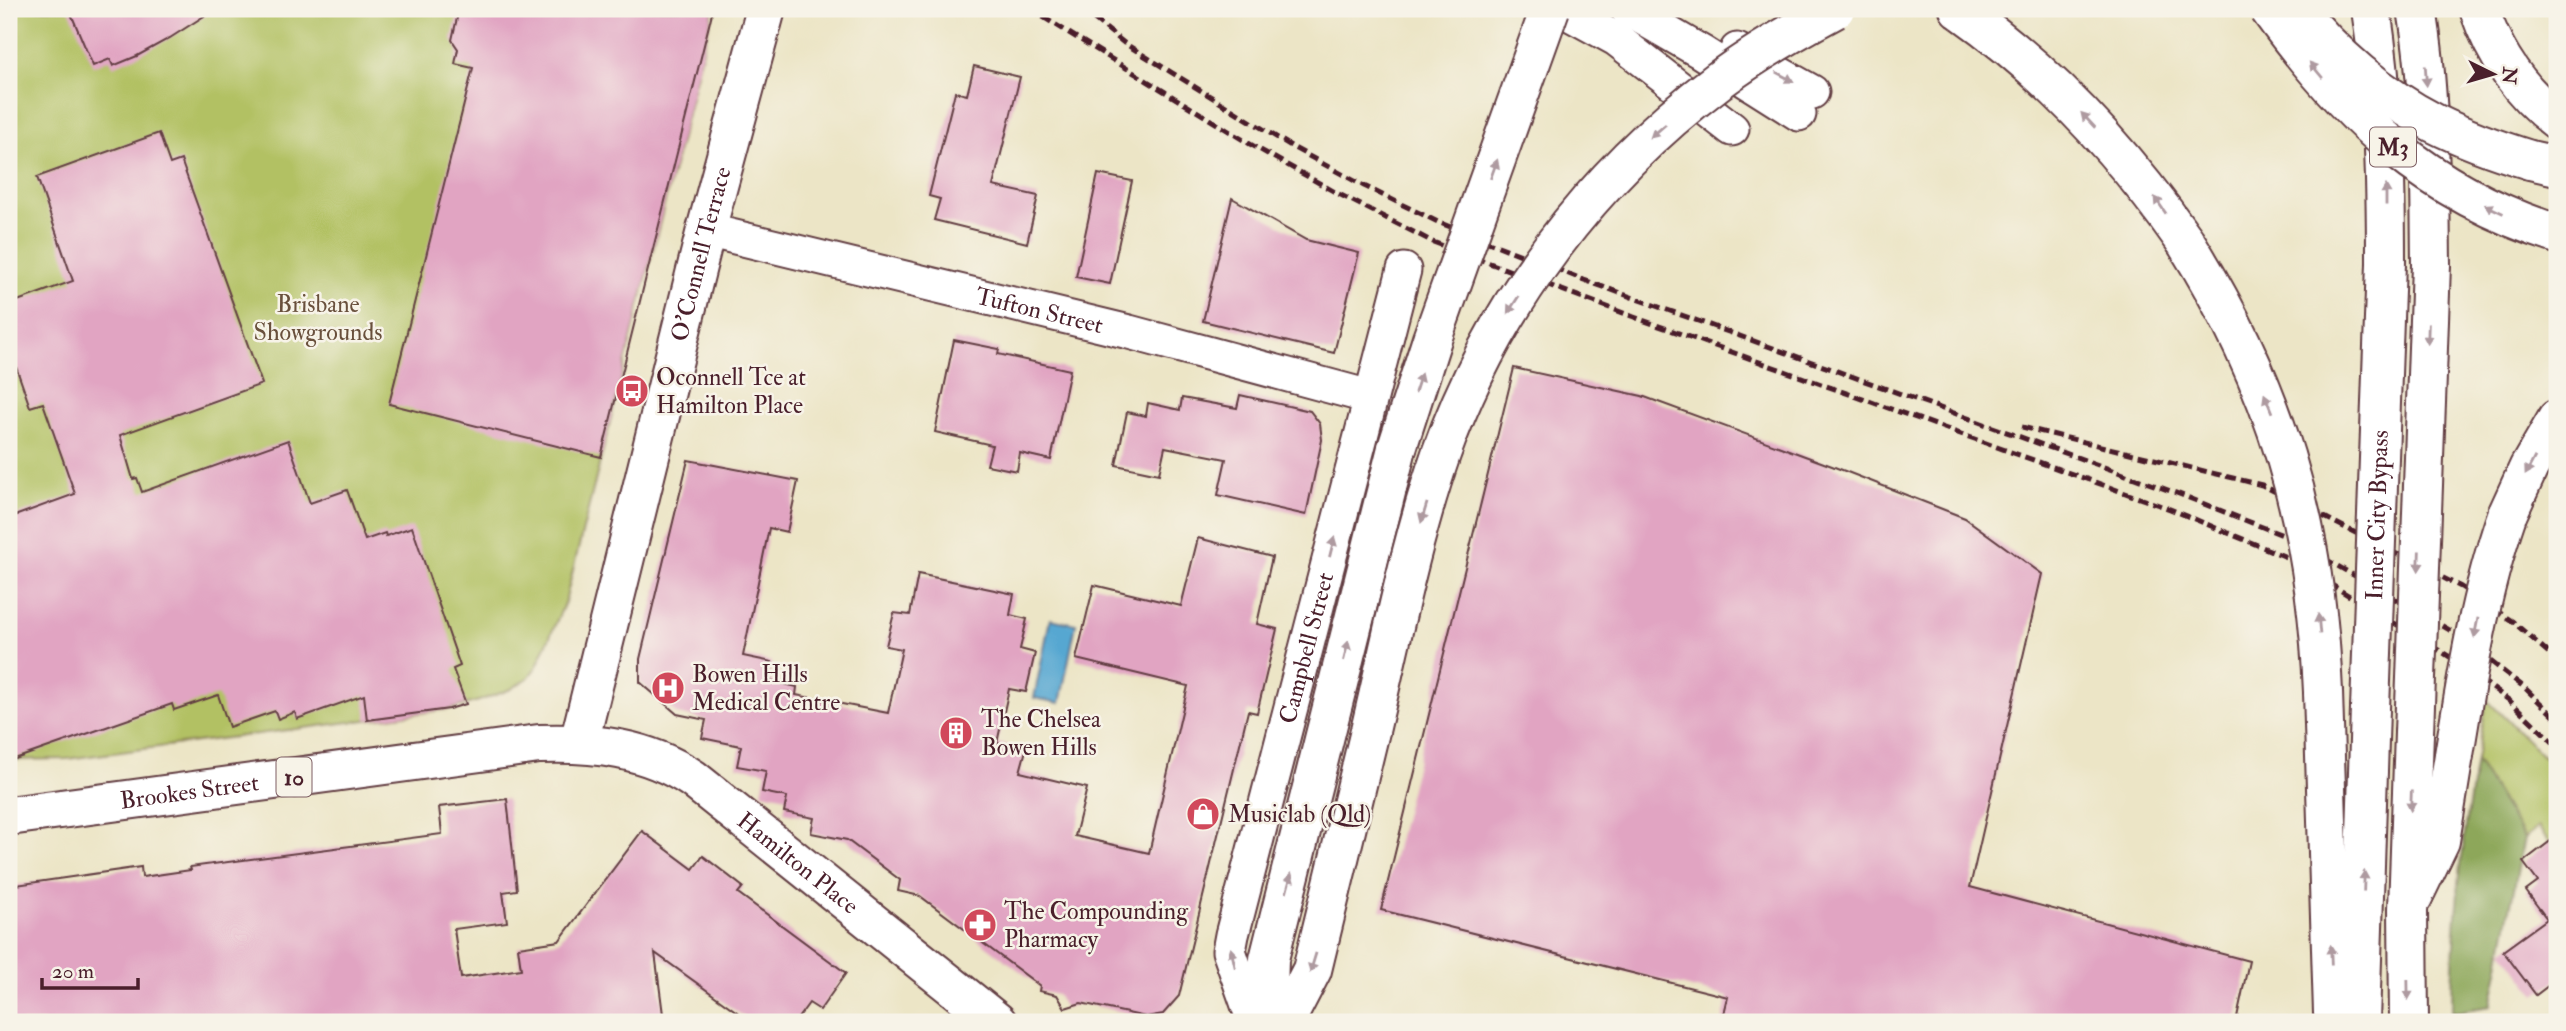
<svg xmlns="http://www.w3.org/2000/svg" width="2566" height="1031" viewBox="0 0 2566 1031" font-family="'IM FELL Double Pica',serif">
  <rect width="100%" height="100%" fill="#f7f3e8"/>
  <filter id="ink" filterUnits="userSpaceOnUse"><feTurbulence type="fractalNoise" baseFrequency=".0143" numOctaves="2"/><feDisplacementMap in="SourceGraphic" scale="14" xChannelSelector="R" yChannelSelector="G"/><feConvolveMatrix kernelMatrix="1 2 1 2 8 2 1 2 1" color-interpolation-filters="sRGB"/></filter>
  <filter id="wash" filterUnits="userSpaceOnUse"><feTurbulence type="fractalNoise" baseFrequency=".00686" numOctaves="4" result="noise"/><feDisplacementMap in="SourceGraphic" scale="28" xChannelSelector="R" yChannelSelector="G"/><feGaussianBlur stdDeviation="1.57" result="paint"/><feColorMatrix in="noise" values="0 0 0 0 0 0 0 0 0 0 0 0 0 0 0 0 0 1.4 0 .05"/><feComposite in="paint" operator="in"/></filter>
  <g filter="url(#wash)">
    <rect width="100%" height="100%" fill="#ece5c6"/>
    <g fill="#b2c164" stroke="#7e7048" stroke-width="2">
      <path d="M9 9H713L565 602 537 666 528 678 511 689 479 701 449 709 67 759 9 760Z"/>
      <path d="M2486 699 2557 770V853L2538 827 2524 838 2476 760Z"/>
    </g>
    <path fill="#8da75a" stroke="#6c6342" stroke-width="2" d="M2476 760 2524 838 2491 1006 2452 1012C2452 924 2462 846 2476 760Z"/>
    <path fill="#57a7d1" stroke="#50637e" stroke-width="2" d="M1050 619 1076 624 1060 703 1034 698Z"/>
    <g id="blocks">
      <g fill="#e1a4c2">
        <path d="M69 9H215L170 38 137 56 113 66 110 59 93 66Z"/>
        <path d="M459 9H713L601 457 389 404 473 68 455 64 458 49 452 40Z"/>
        <path d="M974 66 1020 77 993 186 1038 196 1027 243 934 220 940 199 929 196 955 92 967 95Z"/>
        <path d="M159 133 170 164 181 160 262 384 120 435 133 479 137 478 142 492 288 440 310 503 347 490 365 540 385 533 386 536 412 527 460 666 453 669 466 704 449 709 367 720 364 695 297 719 295 712 278 719 275 711 229 727 218 695 174 710 172 704 9 761V518L75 494 43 403 30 407 16 367 9 370V304L73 281 37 177Z"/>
        <path d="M1098 174 1132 181 1110 284 1076 277Z"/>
        <path d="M1232 198 1306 240 1359 253 1334 353 1203 321Z"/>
        <path d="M954 340 999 349 998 354 1070 370 1051 460 1020 453 1017 471 987 465 992 445 935 432Z"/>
        <path d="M1514 368 1642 396 1832 466 1965 518 2042 574 1970 887 2249 961 2236 1022H1722L1728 997 1381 910Z"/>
        <path d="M1240 395 1310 411 1320 424 1322 440 1306 515 1218 495 1226 459 1165 447 1159 474 1116 465 1127 412 1146 416 1148 403 1180 410 1182 398 1237 408Z"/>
        <path d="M688 460 798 481 787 532 769 528 743 656 772 662 768 680 797 687 796 695 888 713 902 649 886 646 894 613 910 615 918 574 1014 594 1010 615 1027 619 1020 649 1035 653 1026 692 1009 689 997 743 1026 750 1020 772 1087 788 1075 836 1149 853 1188 686 1076 659 1094 585 1181 606 1198 538 1272 557 1257 624 1277 629 1257 713 1248 711 1179 996 1163 1014 1146 1017 1081 1003 1065 1008 1057 995 1039 991 1040 986 920 896 898 891 900 880 847 840 811 833 814 818 784 812 787 797 762 792 766 771 737 766 741 746 702 738 706 720 677 714 640 682V659Z"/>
        <path d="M507 799 517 890 503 892 507 922 454 929 461 978 521 969 518 947 559 941 642 831 693 869 703 856 743 887 738 893 846 973 820 1010 809 1003 795 1022H751L655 953 664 1022H9V886L141 867 142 877 191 870 190 867 442 834 439 807Z"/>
        <path d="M2557 836V979L2536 995 2503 951 2547 919 2526 891 2538 882 2523 862Z"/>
      </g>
    </g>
  </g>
  <g filter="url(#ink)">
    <use href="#blocks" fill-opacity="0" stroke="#623d42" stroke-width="2"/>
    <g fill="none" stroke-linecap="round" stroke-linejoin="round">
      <defs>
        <g id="minor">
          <path d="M1561 9 1616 39 1732 129"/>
          <path d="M1627 9 1701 52 1799 114"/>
          <path d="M1737 50 1812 92"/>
          <path id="s1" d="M706 230 1129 332 1370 397"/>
          <path id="s2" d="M1254 1022 1229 951 1232 935 1404 270"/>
        </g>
        <g id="secondary">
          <path id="s3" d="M579 743 706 230 766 9"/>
        </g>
        <g id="primary">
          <path id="s4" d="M9 816 539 744C594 742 647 748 693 779L997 1022"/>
        </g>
        <g id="motorway">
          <path d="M1959 9C2049 72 2122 151 2185 241"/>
          <path d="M2371 9C2384 93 2386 178 2386 263"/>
          <path d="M2417 9C2431 93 2430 180 2431 265"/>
          <path d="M2479 9C2494 53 2520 92 2557 120"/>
          <path d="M2530 160 2557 166"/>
          <path d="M2507 515 2529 467 2557 419"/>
          <path d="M2323 692 2333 1013 2338 1022"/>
          <path d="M2413 897 2440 841 2454 755"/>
          <path d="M1267 1022 1269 959 1397 448"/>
          <path d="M1285 1022 1312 970 1370 731"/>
          <path d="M2360 1022 2370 709"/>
          <path d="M2409 1022 2408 909 2414 733"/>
        </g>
      </defs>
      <use href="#minor" stroke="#623d42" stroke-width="37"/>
      <use href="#secondary" stroke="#623d42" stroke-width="42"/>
      <use href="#primary" stroke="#623d42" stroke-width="42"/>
      <use href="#motorway" stroke="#623d42" stroke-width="42"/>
      <use href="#minor" stroke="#fff" stroke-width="33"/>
      <use href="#secondary" stroke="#fff" stroke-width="38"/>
      <use href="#primary" stroke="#fff" stroke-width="38"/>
      <use href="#motorway" stroke="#fff" stroke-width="38"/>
      <g stroke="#4a1f2b" stroke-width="5" stroke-dasharray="10 5" stroke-linecap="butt">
        <path d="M1030 9 1250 144 1335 192 1433 242 1634 317 2170 509 2284 556 2450 657 2510 701 2557 746"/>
        <path d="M1082 9 1124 43 1294 148 1364 186 1438 222 1584 280 2179 494 2285 536 2453 632 2525 688 2557 719"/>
        <path d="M2022 427 2262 485 2461 587 2512 621 2557 660"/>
      </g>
      <defs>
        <g id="motorway-bridge">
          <path d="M2269 9C2347 117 2427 193 2557 234"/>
          <path d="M2297 9C2332 54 2383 97 2434 123 2464 138 2497 150 2530 160"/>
          <path d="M2185 241C2276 385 2316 522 2323 692"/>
          <path d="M1397 448 1432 339 1550 9"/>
          <path id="s5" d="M2370 709 2386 263"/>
          <path d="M1370 731C1392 638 1410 544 1441 454 1493 306 1593 175 1718 81 1754 54 1794 31 1835 9"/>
          <path d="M2414 733 2431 265"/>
          <path d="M2454 755C2467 674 2480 593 2507 515"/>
        </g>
      </defs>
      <use href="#motorway-bridge" stroke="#623d42" stroke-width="42" stroke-linecap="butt"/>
      <use href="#motorway-bridge" stroke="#fff" stroke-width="38"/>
    </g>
    <defs><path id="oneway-solid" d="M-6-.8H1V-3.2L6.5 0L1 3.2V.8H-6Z" transform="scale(1.75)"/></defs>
    <g fill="#ae9aa0">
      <use href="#oneway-solid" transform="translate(2316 70) rotate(-130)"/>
      <use href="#oneway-solid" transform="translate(2426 76) rotate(86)"/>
      <use href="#oneway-solid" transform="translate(1785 77) rotate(29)"/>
      <use href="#oneway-solid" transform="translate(2088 120) rotate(-133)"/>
      <use href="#oneway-solid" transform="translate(1658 131) rotate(139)"/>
      <use href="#oneway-solid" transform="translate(1494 169) rotate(-70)"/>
      <use href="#oneway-solid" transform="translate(2386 195) rotate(-90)"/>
      <use href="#oneway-solid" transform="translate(2160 205) rotate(-125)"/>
      <use href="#oneway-solid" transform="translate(2494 209) rotate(-154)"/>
      <use href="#oneway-solid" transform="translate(1513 305) rotate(123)"/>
      <use href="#oneway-solid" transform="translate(2428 334) rotate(92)"/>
      <use href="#oneway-solid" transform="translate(1418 383) rotate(-72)"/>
      <use href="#oneway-solid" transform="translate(2268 403) rotate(-112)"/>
      <use href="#oneway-solid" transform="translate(2530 466) rotate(118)"/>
      <use href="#oneway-solid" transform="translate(1424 513) rotate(107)"/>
      <use href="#oneway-solid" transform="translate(1332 547) rotate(-76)"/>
      <use href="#oneway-solid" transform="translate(2419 561) rotate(92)"/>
      <use href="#oneway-solid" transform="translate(2319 624) rotate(-95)"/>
      <use href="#oneway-solid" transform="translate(2476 628) rotate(101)"/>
      <use href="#oneway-solid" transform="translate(1346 651) rotate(-76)"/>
      <use href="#oneway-solid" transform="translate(2411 801) rotate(92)"/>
      <use href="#oneway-solid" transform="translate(2364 881) rotate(-88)"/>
      <use href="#oneway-solid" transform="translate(1289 883) rotate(-75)"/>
      <use href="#oneway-solid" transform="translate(2331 955) rotate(-92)"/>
      <use href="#oneway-solid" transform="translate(1233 958) rotate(-103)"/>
      <use href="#oneway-solid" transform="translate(1313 963) rotate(107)"/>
      <use href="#oneway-solid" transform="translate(2408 990) rotate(89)"/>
    </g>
  </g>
  <defs>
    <symbol id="bus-disc" viewBox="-11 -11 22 22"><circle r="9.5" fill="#d1495b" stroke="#f7f3e8"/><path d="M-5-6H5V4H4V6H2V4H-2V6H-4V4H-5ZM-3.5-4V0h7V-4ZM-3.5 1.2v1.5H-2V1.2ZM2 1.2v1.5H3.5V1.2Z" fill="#fff"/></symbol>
    <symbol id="hospital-disc" viewBox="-11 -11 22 22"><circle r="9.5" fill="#d1495b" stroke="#f7f3e8"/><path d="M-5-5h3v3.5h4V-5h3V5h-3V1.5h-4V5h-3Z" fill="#fff"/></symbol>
    <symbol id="building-disc" viewBox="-11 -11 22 22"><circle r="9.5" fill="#d1495b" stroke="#f7f3e8"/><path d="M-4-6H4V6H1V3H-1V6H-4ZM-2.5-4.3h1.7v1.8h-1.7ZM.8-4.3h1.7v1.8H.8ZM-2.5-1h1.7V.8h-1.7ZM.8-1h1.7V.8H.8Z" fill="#fff"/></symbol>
    <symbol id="shop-disc" viewBox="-11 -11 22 22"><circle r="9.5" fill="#d1495b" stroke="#f7f3e8"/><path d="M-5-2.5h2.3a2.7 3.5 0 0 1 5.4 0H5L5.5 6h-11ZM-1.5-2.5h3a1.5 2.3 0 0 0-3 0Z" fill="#fff"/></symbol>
    <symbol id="pharmacy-disc" viewBox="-11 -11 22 22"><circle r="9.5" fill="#d1495b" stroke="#f7f3e8"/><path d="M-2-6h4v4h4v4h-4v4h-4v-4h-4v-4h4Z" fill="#fff"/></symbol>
  </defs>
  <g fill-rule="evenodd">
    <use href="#bus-disc" x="613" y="372" width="38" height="38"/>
    <use href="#hospital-disc" x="649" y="669" width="38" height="38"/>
    <use href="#building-disc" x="937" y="714" width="38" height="38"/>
    <use href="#shop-disc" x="1184" y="795" width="38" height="38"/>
    <use href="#pharmacy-disc" x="961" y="906" width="38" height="38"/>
  </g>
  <g text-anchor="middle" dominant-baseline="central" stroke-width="5" stroke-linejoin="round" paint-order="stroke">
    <g fill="#f7f3e8" stroke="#7e5f64" stroke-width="2">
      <rect x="2370" y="127.5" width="46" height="39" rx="5"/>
      <rect x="276.5" y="757.5" width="35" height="39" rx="5"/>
    </g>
    <g font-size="23" font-weight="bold" fill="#4a1f2b">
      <text x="2393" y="147">M3</text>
      <text x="294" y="777">10</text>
    </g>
    <g font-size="24" fill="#4a1f2b" stroke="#f7f3e8">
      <text stroke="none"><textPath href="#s3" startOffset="504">O'Connell Terrace</textPath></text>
      <text stroke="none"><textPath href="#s1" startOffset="343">Tufton Street</textPath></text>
      <text stroke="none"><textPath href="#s5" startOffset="194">Inner City Bypass</textPath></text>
      <text stroke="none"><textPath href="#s2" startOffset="388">Campbell Street</textPath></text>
      <text stroke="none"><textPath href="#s4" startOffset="182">Brookes Street</textPath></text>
      <text stroke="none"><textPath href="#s4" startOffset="830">Hamilton Place</textPath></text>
    </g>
    <g font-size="24" fill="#69503c" stroke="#f7f3e8">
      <text x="318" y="304">Brisbane<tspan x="318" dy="28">Showgrounds</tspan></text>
    </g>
    <g font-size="24" fill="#4a1f2b" stroke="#f7f3e8" text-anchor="start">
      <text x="656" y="377">Oconnell Tce at<tspan x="656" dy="28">Hamilton Place</tspan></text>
      <text x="692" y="674">Bowen Hills<tspan x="692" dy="28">Medical Centre</tspan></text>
      <text x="981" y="719">The Chelsea<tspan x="981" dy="28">Bowen Hills</tspan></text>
      <text x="1228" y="814">Musiclab (Qld)</text>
      <text x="1004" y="911">The Compounding<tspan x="1004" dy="28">Pharmacy</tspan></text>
    </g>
  </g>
  <rect width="2566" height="1031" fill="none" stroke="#f7f3e8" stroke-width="35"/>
  <g transform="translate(2493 74) rotate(95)" stroke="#f7f3e8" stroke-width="5" paint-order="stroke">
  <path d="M0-5L12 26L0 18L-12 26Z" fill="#4a1f2b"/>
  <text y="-10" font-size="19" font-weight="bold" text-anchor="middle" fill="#4a1f2b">N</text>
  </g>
  <path d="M42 978v10h96v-10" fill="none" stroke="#4a1f2b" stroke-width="3.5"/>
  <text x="52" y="978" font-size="21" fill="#4a1f2b" stroke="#f7f3e8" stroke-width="5" paint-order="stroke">20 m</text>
</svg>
